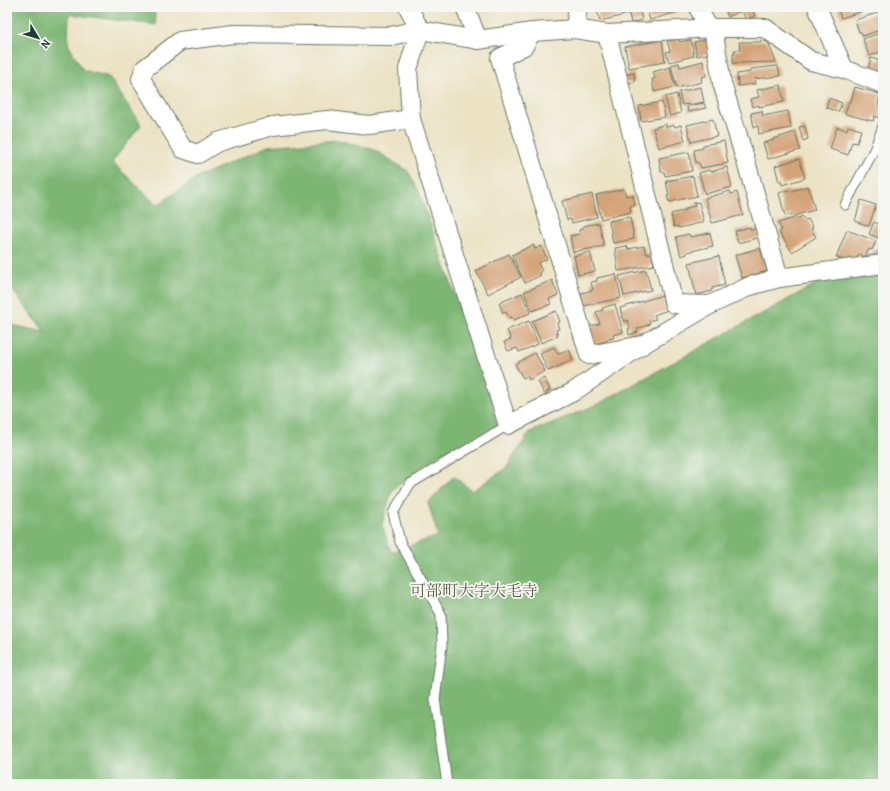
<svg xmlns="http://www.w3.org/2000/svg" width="890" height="791" viewBox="0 0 890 791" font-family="Alegreya,'Noto Serif JP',serif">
  <rect width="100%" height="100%" fill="#f6f6f2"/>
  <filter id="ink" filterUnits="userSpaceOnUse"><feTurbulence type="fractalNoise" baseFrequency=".025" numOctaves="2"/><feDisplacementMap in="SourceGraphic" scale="8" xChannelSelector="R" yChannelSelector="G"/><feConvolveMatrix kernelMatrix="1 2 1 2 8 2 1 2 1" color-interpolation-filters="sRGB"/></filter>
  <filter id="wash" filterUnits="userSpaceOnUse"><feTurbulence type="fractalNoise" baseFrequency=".012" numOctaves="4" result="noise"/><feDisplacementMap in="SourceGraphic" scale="16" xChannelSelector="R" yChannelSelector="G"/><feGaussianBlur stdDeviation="0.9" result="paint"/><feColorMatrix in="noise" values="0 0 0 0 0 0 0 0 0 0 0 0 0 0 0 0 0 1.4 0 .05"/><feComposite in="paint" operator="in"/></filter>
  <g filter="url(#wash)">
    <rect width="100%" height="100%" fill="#ece3c4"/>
    <path fill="#7db673" stroke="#4e7a54" d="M7 7H154L156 25 69 14 68 44 83 70 109 77 141 125 112 162 157 205 198 177 268 146 338 140 375 150 408 171 419 192 492 401 497 426 440 454 392 490 382 525 391 552 438 536 428 503 454 476 472 491 506 468 530 432 596 405 883 247V784H7V324L45 332 7 283Z"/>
    <g id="blocks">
      <g fill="#d4a377">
        <path d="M596 7H639L642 20 631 23 629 14 600 21Z"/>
        <path d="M646 7H690L691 8 650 20Z"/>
        <path d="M724 7H751L755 16 746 20 742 11 728 17Z"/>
        <path d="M837 7H859L860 12 841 18Z"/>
        <path d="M883 11V29L863 36 861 32H859L855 20Z"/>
        <path d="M883 32V51L869 56 863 39Z"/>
        <path d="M679 39V42L691 40 694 56 669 62 666 52 670 51 667 41Z"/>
        <path d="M708 39 711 53 697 56 694 42Z"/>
        <path d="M662 40 665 62 629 68 625 47Z"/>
        <path d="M761 40 768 42 776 62 733 63V54H735L734 50H740L739 42H761Z"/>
        <path d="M881 56 883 57V75L880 74 881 72 868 69 871 58 880 61Z"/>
        <path d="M703 61 706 76 701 77 702 82 677 88 671 65 679 63 680 67Z"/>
        <path d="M778 66 780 76 754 79 755 84 738 86 737 74 750 72V69Z"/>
        <path d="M670 67 675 87 654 92 652 79H655L653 72Z"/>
        <path d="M634 73 635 82 626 83 625 75Z"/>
        <path d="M781 85 784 102 759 107V105L752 107 750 99 759 97 757 90Z"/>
        <path d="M701 87 704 102 688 105V104L682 105 679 92Z"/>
        <path d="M855 87 880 94 878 104 882 105 879 118 875 116 873 121 845 114 849 101H851Z"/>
        <path d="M677 94 681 113 670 116 665 97Z"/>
        <path d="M829 98 842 103 838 112 826 107Z"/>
        <path d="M662 102 665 117 641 121 639 106Z"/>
        <path d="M704 103 706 108 688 112 687 106Z"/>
        <path d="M762 111 763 116 788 111 791 128 759 134 758 126 754 127 751 113Z"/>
        <path d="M713 119 717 136 691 142 687 125Z"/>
        <path d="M666 124V127L674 125 675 127 681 125 685 141 659 148 653 128Z"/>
        <path d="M805 126 808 139 803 141 799 127Z"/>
        <path d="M848 126 861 130 857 143 852 142 848 155 830 149 837 127 847 130Z"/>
        <path d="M795 132 800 150 768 159 763 143 774 140 773 139Z"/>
        <path d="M724 141 728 163 701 168 699 163H696L694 150 703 148V145Z"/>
        <path d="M689 152 692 171 665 176 664 172H661L659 158Z"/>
        <path d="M799 159 805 178 782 185 781 181 779 182 775 166Z"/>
        <path d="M727 167 732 187 705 194 699 173 709 170 710 172Z"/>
        <path d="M693 176 697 196 669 202 667 196H669L666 181Z"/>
        <path d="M808 186 815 210 793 216 792 214 785 216 779 193 788 190 789 192Z"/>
        <path d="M624 189 626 196 633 195 635 205 630 206 631 212 601 219 596 195Z"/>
        <path d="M730 191 731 194 737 192 743 215 712 223 705 198Z"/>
        <path d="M592 194 597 217 572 223 571 219 567 220 562 201Z"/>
        <path d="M883 196V212L880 210 882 206 879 205Z"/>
        <path d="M861 200 876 205 869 226 855 221Z"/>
        <path d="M699 202 704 222 679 228 678 226 674 227 671 214 686 210V208L695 206 694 203Z"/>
        <path d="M802 216 805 220 808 219 813 228 811 229 816 237 792 252 779 232 782 230 778 223 797 217 798 219Z"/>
        <path d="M630 217 634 239 613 243 609 221Z"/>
        <path d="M874 222 883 226V240L869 234Z"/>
        <path d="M599 223 604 246 573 252 570 236 580 234 579 230 583 229V226Z"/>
        <path d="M750 227 751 230 757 228 760 237 738 243 735 231Z"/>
        <path d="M847 230 876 241 872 250 869 249 865 257 859 254 856 260 850 258 848 262 836 257Z"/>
        <path d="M710 233 713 246 687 252V254L681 256 676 237 689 234 690 237Z"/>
        <path d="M533 245 535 249 541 246 547 259 538 263 542 271 539 272 541 275 525 283 512 255Z"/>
        <path d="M627 246 628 249 644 246 646 254 652 253 654 265 618 271 615 248Z"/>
        <path d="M760 248 767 271 742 278 735 255Z"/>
        <path d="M590 252 595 271 578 275 574 256Z"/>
        <path d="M509 254 521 277 488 294 476 271Z"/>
        <path d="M719 256 725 285 712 288V291L696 295 689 263Z"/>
        <path d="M646 270 651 290 624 296 619 276Z"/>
        <path d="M616 274 621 298 583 306 581 293 593 290 591 282 597 281V278Z"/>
        <path d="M552 280 558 295 549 299 551 304 532 311 524 292Z"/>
        <path d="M522 293 530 313 514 320 512 317 509 318 506 312 503 313 499 303Z"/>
        <path d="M663 295 668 310 654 315 656 319 649 321 650 324 637 329 638 332 629 335 628 329H630L628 320 624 322 620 308Z"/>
        <path d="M615 304 623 332 613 335 614 338 608 339V340L594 344 589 326 600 324 596 312 603 310 602 308Z"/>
        <path d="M556 311 560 322 557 323 559 329 556 330 558 336 541 343 532 321Z"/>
        <path d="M529 321 538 344 519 352 517 348 508 351 504 342 511 339 507 330Z"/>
        <path d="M554 347 558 354 569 349 573 360 548 371 540 353Z"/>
        <path d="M535 353 545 371 529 380 527 376 523 378 515 364Z"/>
        <path d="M544 378 550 390 544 394 538 381Z"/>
      </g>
    </g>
  </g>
  <g filter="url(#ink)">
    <use href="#blocks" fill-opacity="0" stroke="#677766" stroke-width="1"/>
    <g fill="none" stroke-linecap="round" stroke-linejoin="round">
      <defs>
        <g id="lane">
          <path d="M845 205 875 148 883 126"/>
          <path d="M447 784 435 699 442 645 441 614 400 542 393 513 410 484 508 425"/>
        </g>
        <g id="street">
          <path d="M408 7 420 30 408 69 411 119 508 425 573 392 642 345"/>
          <path d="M465 7 478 40"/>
          <path d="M698 7 708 28"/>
          <path d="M817 7 844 69"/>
          <path d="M713 28 722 83 749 172 779 278"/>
          <path d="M575 29 578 7"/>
          <path d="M420 30 478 40 532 32 575 29 607 34 713 28H765L811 61 844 69 883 84"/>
          <path d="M532 32 524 46 500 58 589 355 642 345 710 305"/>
          <path d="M607 34 674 304 710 305 750 286 779 278 883 264"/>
          <path d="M411 119 369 125 327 120 273 126 218 142 198 154 183 149 141 79 144 69 180 41 233 34 391 36 421 29"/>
        </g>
      </defs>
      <use href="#lane" stroke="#677766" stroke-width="11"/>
      <use href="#street" stroke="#677766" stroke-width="20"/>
      <use href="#lane" stroke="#fff" stroke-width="9"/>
      <use href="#street" stroke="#fff" stroke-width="18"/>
    </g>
  </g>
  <g text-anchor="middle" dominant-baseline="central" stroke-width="3.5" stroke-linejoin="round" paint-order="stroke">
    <g font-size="16" fill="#5e614b" stroke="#f6f6f2">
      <text x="474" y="591">可部町大字大毛寺</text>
    </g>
  </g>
  <rect width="890" height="791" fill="none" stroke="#f6f6f2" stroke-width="24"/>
  <g transform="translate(38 38) rotate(128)" stroke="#f6f6f2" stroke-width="3" paint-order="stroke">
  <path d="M0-3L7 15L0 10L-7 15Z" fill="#1f3d34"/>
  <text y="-6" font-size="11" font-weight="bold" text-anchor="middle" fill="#1f3d34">N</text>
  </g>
</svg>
